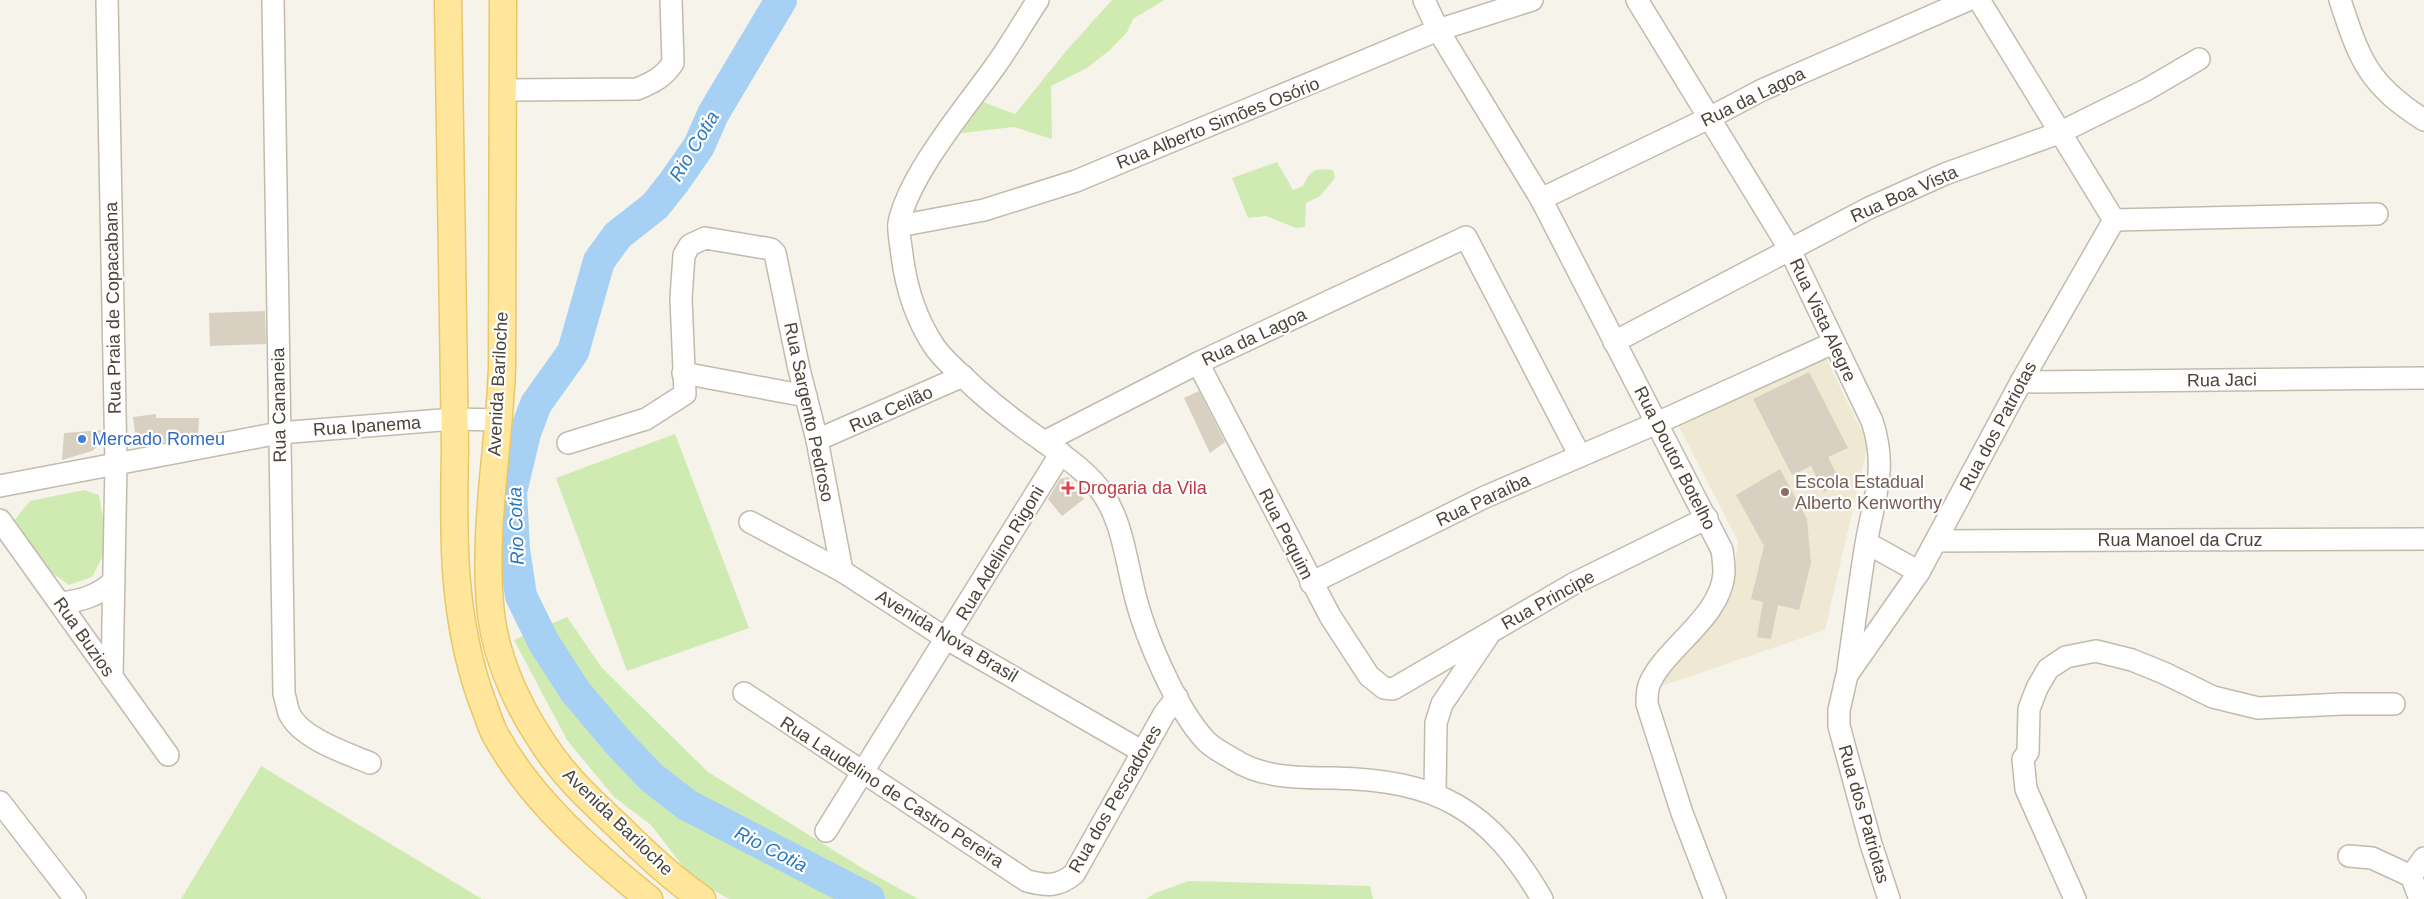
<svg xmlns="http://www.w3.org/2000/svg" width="2424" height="899" viewBox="0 0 2424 899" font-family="Helvetica,sans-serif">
  <rect width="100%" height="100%" fill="#f6f3eb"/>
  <path fill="#efe9d4" d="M1823 352 1868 444 1825 630 1662 686 1677 659 1720 603 1733 581 1738 541 1676 421Z"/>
  <g fill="#cfebb2">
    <path d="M1112 0H1164L1133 19 1127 32 1110 50 1087 68 1051 86 1052 139 1014 127 961 133 983 102 1015 114 1067 50Z"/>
    <path d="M1277 162 1293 190 1303 186C1312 168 1314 169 1333 170L1335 178 1320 196 1306 203 1305 227 1296 228 1266 216 1248 218 1232 178Z"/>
    <path d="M675 434 749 628 627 671 556 478Z"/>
    <path d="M84 490 99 495 108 546 92 577 69 585 48 570 13 522 30 501Z"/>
    <path d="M567 617 602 668 708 772 862 868 918 899H729L692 878 651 825 614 797 567 740 514 640Z"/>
    <path d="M261 766 482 899H181Z"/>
    <path d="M1189 881 1370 886 1373 899H1146L1155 893Z"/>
  </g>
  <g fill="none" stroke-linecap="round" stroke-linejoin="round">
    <path stroke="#a6d1f4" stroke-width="32" d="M781 0 713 114 699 146 674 182 655 206 618 235 599 261 573 352 536 404 525 433 511 492 514 549 521 596 544 643 575 691 617 741 651 777 687 805 869 899"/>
  </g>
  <g fill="#d8d0c0">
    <path d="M265 311 266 344 210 346 209 313Z"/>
    <path d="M1809 372 1848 448 1828 457 1841 483 1824 492 1811 466 1792 475 1753 399Z"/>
    <path d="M1199 391 1225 442 1210 453 1184 398Z"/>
    <path d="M156 414V418H199L198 436 157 443 145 442 135 432 133 417Z"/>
    <path d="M103 430 99 445 92 451 62 460 64 433Z"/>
    <path d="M1780 469 1807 519 1811 563 1799 610 1778 605 1771 639 1757 637 1763 602 1751 599 1764 546 1736 495Z"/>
    <path d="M1068 477 1084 499 1062 516 1048 499 1060 479Z"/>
  </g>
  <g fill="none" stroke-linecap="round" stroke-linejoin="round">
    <defs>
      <g id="minor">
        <path d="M107 0 116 464 112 677"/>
        <path d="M273 0 284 694C286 700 287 707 289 713 300 738 346 753 370 763"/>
        <path d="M1038 0C1024 21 1011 44 996 65 967 106 909 174 899 223 898 233 901 245 902 255 906 287 916 319 934 346 944 361 961 374 974 387 995 406 1017 423 1040 439 1062 455 1087 470 1103 494 1122 522 1126 559 1134 591 1144 634 1176 709 1206 741 1213 748 1224 754 1233 759 1261 778 1300 778 1333 778 1437 780 1490 809 1542 899"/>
        <path d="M1424 0 1438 30 1541 199 1722 550C1723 557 1724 566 1724 573 1721 618 1663 649 1649 685 1647 691 1647 699 1647 704L1682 813 1715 899"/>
        <path d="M1637 0 1789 248 1872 421C1888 469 1874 497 1866 544 1859 586 1854 628 1848 669"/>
        <path d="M1979 0 2114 220"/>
        <path d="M2340 0C2360 61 2368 84 2424 120"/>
        <path d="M504 90 637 89C652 83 664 77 673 63L671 0"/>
        <path d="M1541 199 1711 117 1762 90 1968 0"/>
        <path d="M2114 220 2377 214"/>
        <path d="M899 226 984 210 1076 181 1438 30 1532 0"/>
        <path d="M1614 342 1869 208 1945 174 2059 133 2146 90 2199 59"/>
        <path d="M1198 363 1330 616 1369 676 1384 688 1393 689 1573 584 1707 518"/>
        <path d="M683 373 806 396"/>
        <path d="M2021 382 2424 378"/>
        <path d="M817 440 963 376"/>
        <path d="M1044 442 1198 363 1466 237 1580 456"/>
        <path d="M568 443 646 419 685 394 681 298 684 255 690 245 705 238 771 249 775 253 799 369 817 440 842 571"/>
        <path d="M0 486 279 433 454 419 500 420"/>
        <path d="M0 520 168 755"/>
        <path d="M750 522 842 571 947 639 1143 752"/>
        <path d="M1936 541 2424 539"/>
        <path d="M1867 543 1919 572"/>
        <path d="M1311 583 1485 497 1657 423 1833 343"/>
        <path d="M60 603C81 601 98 596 114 581"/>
        <path d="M744 693 1027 881C1047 886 1058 887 1074 874L1164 714 1177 697"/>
        <path d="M1435 793 1436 723 1442 704 1488 636"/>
        <path d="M0 802 75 899"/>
        <path d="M826 831 1061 453"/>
        <path d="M2349 856 2372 858 2411 876"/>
        <path d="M2411 876 2420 899"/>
        <path d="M2411 876 2424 858"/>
        <path d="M1889 899 1871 844 1839 726V710L1847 675 1919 572 2021 382 2114 220"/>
        <path d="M2075 899 2026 789 2023 759 2028 752 2029 709 2037 688 2048 669 2066 657 2096 651 2132 660 2164 673 2213 697 2258 708 2342 704H2394"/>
      </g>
      <g id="major">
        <path d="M448 0 455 449C453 537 452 617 482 701 487 712 490 726 496 736 532 801 592 853 649 899"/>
        <path d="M503 0 502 368C499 450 482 531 491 614 497 665 523 717 554 759 573 785 598 807 622 830 647 855 673 879 702 899"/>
      </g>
    </defs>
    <use href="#minor" stroke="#c2bbad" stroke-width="24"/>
    <use href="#major" stroke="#eac765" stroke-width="29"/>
    <use href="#minor" stroke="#fff" stroke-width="21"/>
    <use href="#major" stroke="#ffe69b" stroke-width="26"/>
  </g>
  <circle fill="#3f7fe0" stroke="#fff" stroke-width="2" cx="82" cy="439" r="5"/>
  <path fill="#e0444e" stroke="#fff" stroke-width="2" d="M1065.5 480.5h5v5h5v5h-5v5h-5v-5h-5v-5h5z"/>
  <circle fill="#8d6e63" stroke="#fff" stroke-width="2" cx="1785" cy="492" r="5"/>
  <g text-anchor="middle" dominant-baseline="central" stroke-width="4.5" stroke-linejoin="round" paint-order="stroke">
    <g font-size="18" fill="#4b4438" stroke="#fff">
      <text transform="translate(1753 97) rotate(-26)">Rua da Lagoa</text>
      <text transform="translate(1218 123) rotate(-22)">Rua Alberto Simões Osório</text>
      <text transform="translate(1904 194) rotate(-24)">Rua Boa Vista</text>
      <text transform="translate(113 308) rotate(-91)">Rua Praia de Copacabana</text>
      <text transform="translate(1823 320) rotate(65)">Rua Vista Alegre</text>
      <text transform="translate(1254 337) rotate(-25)">Rua da Lagoa</text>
      <text transform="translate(2222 380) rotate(-1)">Rua Jaci</text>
      <text transform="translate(498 384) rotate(-87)">Avenida Bariloche</text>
      <text transform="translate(279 405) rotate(-91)">Rua Cananeia</text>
      <text transform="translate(891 409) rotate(-24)">Rua Ceilão</text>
      <text transform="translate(809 412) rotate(78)">Rua Sargento Pedroso</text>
      <text transform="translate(367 426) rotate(-4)">Rua Ipanema</text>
      <text transform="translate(1998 426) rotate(-62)">Rua dos Patriotas</text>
      <text transform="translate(1675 458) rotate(63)">Rua Doutor Botelho</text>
      <text transform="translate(1483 500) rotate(-25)">Rua Paraíba</text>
      <text transform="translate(1286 534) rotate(63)">Rua Pequim</text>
      <text x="2180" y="540">Rua Manoel da Cruz</text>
      <text transform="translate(1000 553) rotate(-59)">Rua Adelino Rigoni</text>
      <text transform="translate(1548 600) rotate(-29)">Rua Principe</text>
      <text transform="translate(947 636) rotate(31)">Avenida Nova Brasil</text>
      <text transform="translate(84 637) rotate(55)">Rua Buzios</text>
      <text transform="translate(892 792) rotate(33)">Rua Laudelino de Castro Pereira</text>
      <text transform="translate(1115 799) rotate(-60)">Rua dos Pescadores</text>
      <text transform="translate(1864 814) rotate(74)">Rua dos Patriotas</text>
      <text transform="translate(618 822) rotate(44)">Avenida Bariloche</text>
    </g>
    <g font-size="18" fill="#366cbe" stroke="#fff" text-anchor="start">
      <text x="92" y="439">Mercado Romeu</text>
    </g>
    <g font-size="18" fill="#785e54" stroke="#fff" text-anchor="start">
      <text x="1795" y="482">Escola Estadual<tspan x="1795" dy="21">Alberto Kenworthy</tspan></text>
    </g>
    <g font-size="18" fill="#be3a42" stroke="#fff" text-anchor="start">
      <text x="1078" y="488">Drogaria da Vila</text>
    </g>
    <g font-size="19" font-style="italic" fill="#2b79bd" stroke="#fff">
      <text transform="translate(694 146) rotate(-59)">Rio Cotia</text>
      <text transform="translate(516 526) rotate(-92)">Rio Cotia</text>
      <text transform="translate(771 849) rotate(27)">Rio Cotia</text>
    </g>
  </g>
</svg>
